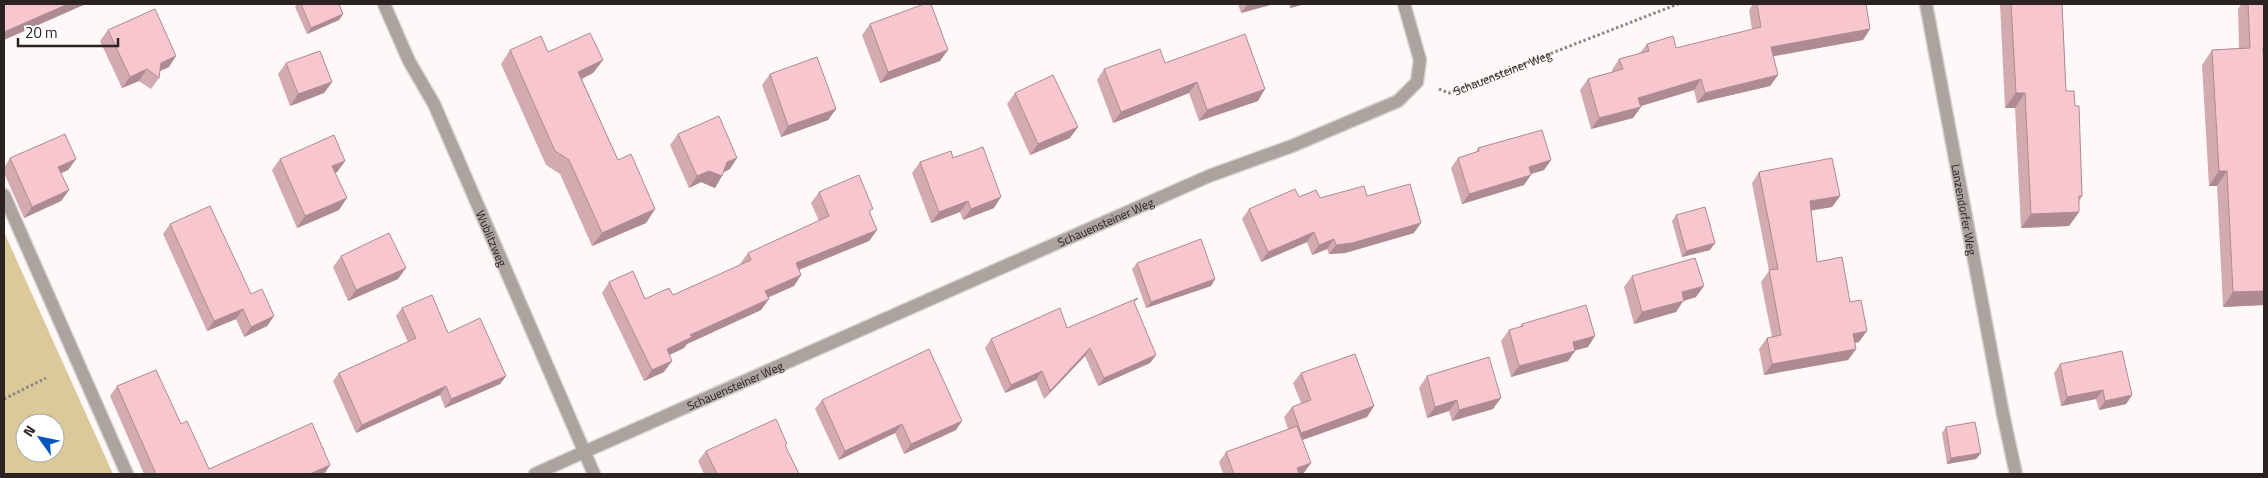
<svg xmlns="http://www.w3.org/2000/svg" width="2268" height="478" viewBox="0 0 2268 478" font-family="'Titillium Web',sans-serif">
  <rect width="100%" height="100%" fill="#fef9f8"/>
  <path fill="#dcc99a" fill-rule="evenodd" d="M4 232 113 474H4ZM25 423H55V453H25Z"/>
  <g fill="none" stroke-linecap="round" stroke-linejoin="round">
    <defs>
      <g id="service">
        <path id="s2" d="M384 4 409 61 434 104 594 474"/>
        <path d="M4 195 127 474"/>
        <path d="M2003 414 2016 474"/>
        <path d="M535 474 584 452"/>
      </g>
      <g id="minor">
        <path id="s3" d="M1926 4 2003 414"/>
        <path id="s4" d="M584 452 1209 176 1292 146 1398 101 1417 82 1420 60 1404 4"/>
      </g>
    </defs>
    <use href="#service" stroke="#d8d2d1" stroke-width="15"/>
    <use href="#minor" stroke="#d8d2d1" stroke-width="15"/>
    <g stroke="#8c8684" stroke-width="3" stroke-dasharray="2.5 2.5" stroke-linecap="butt">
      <path id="s1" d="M1439 89 1449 93 1678 4"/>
      <path d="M4 399 46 378"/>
    </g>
    <use href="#service" stroke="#aaa39e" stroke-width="12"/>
    <use href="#minor" stroke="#aaa39e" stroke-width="12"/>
  </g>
  <g fill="#d4aab1">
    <path d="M297 4H339L343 14 339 20 307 34 295 7Z"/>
    <path d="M1238 4H1274L1241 13Z"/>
    <path d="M1289 4H1305L1290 8Z"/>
    <path d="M1753 4H1866L1870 29 1863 40 1773 56 1778 75 1770 86 1697 103 1694 90 1641 106 1633 118 1591 129 1580 90 1588 79 1612 72V70L1619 59 1640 53 1647 44 1676 48 1752 30 1749 10Z"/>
    <path d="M2000 4H2062L2066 91 2082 196 2079 202V212L2069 226 2021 228 2015 108H2005Z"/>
    <path d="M2241 4H2264V305L2223 307 2217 186H2209L2202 65 2212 50 2239 48 2238 9Z"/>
    <path d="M870 24 940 61 880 83 862 35Z"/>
    <path d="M108 30 169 67 160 71 159 78 151 89 139 81 122 88 100 41Z"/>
    <path d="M510 50 548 52 603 60 593 73 582 79 618 160 655 209 646 223 592 246 560 174 546 165 501 64Z"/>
    <path d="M286 63 332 82 324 93 290 106 278 74Z"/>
    <path d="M1165 63 1258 101 1199 121 1189 93 1113 123 1097 80 1104 69Z"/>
    <path d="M770 74 836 109 828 120 781 137 762 85Z"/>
    <path d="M1015 93 1070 138 1030 155 1007 104Z"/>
    <path d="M678 134 730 169 724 172 715 188 701 182 689 188 670 145Z"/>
    <path d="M1478 148 1551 160 1544 170 1531 174 1524 185 1462 204 1451 168 1458 158 1476 152Z"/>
    <path d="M10 158 76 159 68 170 61 173 69 190 61 201 24 218 4 173V168Z"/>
    <path d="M953 158 994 208 963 220 960 212 931 223 912 173 920 162Z"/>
    <path d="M280 159 345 161 337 172 335 173 339 210 297 228 272 170Z"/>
    <path d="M1759 172 1840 196 1832 207 1811 210 1817 262 1850 302 1859 342 1855 343 1856 349 1848 360 1764 375 1759 349 1767 338 1772 337 1761 282 1769 271 1752 183Z"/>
    <path d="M819 192 870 213 877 230 869 241 799 270 801 275 794 286 768 297 761 310 687 344 684 348 669 355 664 372 644 381 602 293 609 282 645 299 673 295 741 265 740 264 748 253 819 221 811 203Z"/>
    <path d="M1367 196 1414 233 1345 253 1329 254 1327 249 1312 255 1307 242 1261 262 1242 219 1249 209 1299 197 1320 198Z"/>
    <path d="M1676 215 1710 250 1682 257 1672 221Z"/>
    <path d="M170 224 251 294 274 316 267 326 244 337 236 319 207 331 163 234Z"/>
    <path d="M341 256 398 279 348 301 333 267Z"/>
    <path d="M1137 263 1215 279 1211 286 1146 308 1132 269Z"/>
    <path d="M1632 276 1696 297 1683 301 1676 312 1634 324 1624 287Z"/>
    <path d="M1138 298 1134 303 1156 355 1150 363 1098 386 1085 356 1044 399 1036 380 1005 393 985 348 991 339 1067 328Z"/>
    <path d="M402 308 448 333 506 376 500 384 445 408 440 395 356 433 333 381 339 373 408 342 396 316Z"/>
    <path d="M1522 324 1588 347 1575 350 1568 361 1511 377 1501 341 1509 330 1520 327Z"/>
    <path d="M2060 364 2132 395 2126 404 2099 410 2096 399 2061 406 2054 373Z"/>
    <path d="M1301 373 1374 406 1367 417 1302 440 1311 463 1303 474H1223L1219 462 1226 452 1288 429 1284 417 1292 407 1301 403 1293 383Z"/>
    <path d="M1427 376 1493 409 1452 421 1449 411 1427 418 1419 388Z"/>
    <path d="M117 386 181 424 209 469 330 465 324 474H144L110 396Z"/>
    <path d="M822 400 956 430 904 454 895 433 839 460 815 409Z"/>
    <path d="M1946 427 1981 453 1976 459 1947 464 1942 433Z"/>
    <path d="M785 446 799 474H704L698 461 706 451Z"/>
  </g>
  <g fill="#ad8b90">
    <path d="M68 4H86L4 40V32Z"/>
    <path d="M1248 4H1274L1241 13Z"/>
    <path d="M1293 4H1305L1290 8Z"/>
    <path d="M343 14 339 20 307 34 311 28Z"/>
    <path d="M1870 29 1863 40 1764 58 1771 47Z"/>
    <path d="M948 50 940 61 880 83 888 72Z"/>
    <path d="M176 56 169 67 153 74 161 63Z"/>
    <path d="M603 60 593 73 569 85 578 72Z"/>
    <path d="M147 69 139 81 122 88 130 77Z"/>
    <path d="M1778 75 1770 86 1697 103 1705 93Z"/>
    <path d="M1701 79 1694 90 1631 109 1638 98Z"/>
    <path d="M332 82 324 93 290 106 298 94Z"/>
    <path d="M1197 82 1189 93 1113 123 1121 112Z"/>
    <path d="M1265 89 1258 101 1199 121 1207 110Z"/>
    <path d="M2016 93H2025L2015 108H2005Z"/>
    <path d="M1641 107 1633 118 1591 129 1599 118Z"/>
    <path d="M836 109 828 120 781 137 788 126Z"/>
    <path d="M1078 127 1070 138 1030 155 1038 144Z"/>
    <path d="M737 158 730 169 720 174 727 162Z"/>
    <path d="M76 159 68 170 50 178 58 167Z"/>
    <path d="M1551 160 1544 170 1522 177 1529 167Z"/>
    <path d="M345 161 337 172 325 177 332 166Z"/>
    <path d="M709 171 722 176 715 188 701 182 689 188 697 176Z"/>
    <path d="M2219 171H2227L2217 186H2209Z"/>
    <path d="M1531 175 1524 185 1462 204 1469 194Z"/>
    <path d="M69 190 61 201 24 218 32 207Z"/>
    <path d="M1840 196 1832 207 1803 212 1810 201Z"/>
    <path d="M1001 197 994 208 963 220 971 209Z"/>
    <path d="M347 198 339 210 297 228 305 216Z"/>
    <path d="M968 201 960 212 931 223 939 212Z"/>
    <path d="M655 209 646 223 592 246 602 233Z"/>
    <path d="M2079 212 2069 226 2021 228 2031 214Z"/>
    <path d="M1421 223 1414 233 1345 253 1329 254 1336 245Z"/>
    <path d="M877 230 869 241 788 274 796 263Z"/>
    <path d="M1314 232 1307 242 1261 262 1268 252Z"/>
    <path d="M1334 239 1327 249 1312 255 1319 245Z"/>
    <path d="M1715 243 1710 250 1682 257 1686 251Z"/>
    <path d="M406 268 398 279 348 301 356 290Z"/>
    <path d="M801 275 794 286 758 302 765 291Z"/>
    <path d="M1215 279 1211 286 1146 308 1151 302Z"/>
    <path d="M1704 286 1696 297 1683 301 1676 312 1634 324 1642 312 1682 292Z"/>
    <path d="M2264 291V305L2223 307 2233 292Z"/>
    <path d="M769 299 761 310 687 344 684 348 659 360 667 349 690 335Z"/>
    <path d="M243 309 236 319 207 331 214 321Z"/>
    <path d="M274 316 267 326 244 337 251 327Z"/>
    <path d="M1867 331 1859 342 1845 345 1853 334Z"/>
    <path d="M1595 336 1588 347 1565 353 1573 342Z"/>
    <path d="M1090 348 1085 356 1044 399 1050 391Z"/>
    <path d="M1856 349 1848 360 1764 375 1772 364Z"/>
    <path d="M1575 351 1568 361 1511 377 1519 366Z"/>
    <path d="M1156 355 1150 363 1098 386 1104 378Z"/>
    <path d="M672 361 664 372 644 381 652 370Z"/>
    <path d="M1042 371 1036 380 1005 393 1011 385Z"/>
    <path d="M506 376 500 384 445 408 451 399Z"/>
    <path d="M446 386 440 395 356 433 362 425Z"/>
    <path d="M2103 390 2096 399 2061 406 2067 397Z"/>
    <path d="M2132 395 2126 404 2099 410 2105 401Z"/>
    <path d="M1501 398 1493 409 1452 421 1459 410Z"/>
    <path d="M1457 400 1449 411 1427 418 1435 407Z"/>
    <path d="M1374 406 1367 417 1294 443 1301 433Z"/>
    <path d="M962 421 956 430 904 454 911 444Z"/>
    <path d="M902 424 895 433 839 460 845 451Z"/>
    <path d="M1981 453 1976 459 1947 464 1951 458Z"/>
    <path d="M1311 463 1303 474H1293L1297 468Z"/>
    <path d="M330 465 324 474H310Z"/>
  </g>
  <g fill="#f7c6ce" stroke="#ad8b90">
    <path d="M4 4H68L4 32Z"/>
    <path d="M301 4H339L343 14 311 28Z"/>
    <path d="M924 4H931L948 50 888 72 870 24Z"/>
    <path d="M1757 4H1866L1870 29 1771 47 1778 75 1705 93 1701 79 1638 98 1641 107 1599 118 1588 79 1623 69 1619 59 1649 51 1647 44 1673 36 1676 48 1761 27Z"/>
    <path d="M2011 4H2062L2066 91H2074L2075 106H2079L2082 196H2079V212L2031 214 2025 93H2016Z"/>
    <path d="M2248 4H2264V48H2263L2264 66V291L2233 292 2227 171H2219L2212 50 2250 48Z"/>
    <path d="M155 9 176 56 161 63 159 78 147 69 130 77 108 30Z"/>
    <path d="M590 33 603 60 578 72 618 160 631 154 655 209 602 233 569 160 555 151 510 50 541 36 548 52Z"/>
    <path d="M1245 34 1265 89 1207 110 1197 82 1121 112 1104 69 1160 49 1165 63Z"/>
    <path d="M320 51 332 82 298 94 286 63Z"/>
    <path d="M817 57 836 109 788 126 770 74Z"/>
    <path d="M1053 75 1078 127 1038 144 1015 93Z"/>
    <path d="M719 116 737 158 727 162 722 176 709 171 697 176 678 134Z"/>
    <path d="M1542 130 1551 160 1529 167 1531 175 1469 194 1458 158 1479 151 1478 148Z"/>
    <path d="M65 134 76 159 58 167 69 190 32 207 10 158Z"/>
    <path d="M334 135 345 161 332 166 347 198 305 216 280 159Z"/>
    <path d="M983 147 1001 197 971 209 968 201 939 212 920 162 951 151 953 158Z"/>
    <path d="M1832 158 1840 196 1810 201 1817 262 1842 257 1850 302 1861 300 1867 331 1853 334 1856 349 1772 364 1767 338 1781 335 1769 270 1778 269 1759 172Z"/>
    <path d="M859 175 873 209 869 211 877 230 796 263 801 275 765 291 769 299 690 335 692 337 667 349 672 361 652 370 609 282 633 271 645 299 669 288 673 295 751 260 748 253 829 216 819 192Z"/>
    <path d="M1410 184 1421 223 1352 243 1336 245 1334 239 1319 245 1314 232 1268 252 1249 209 1295 189 1299 197 1316 190 1320 198 1364 186 1367 196Z"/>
    <path d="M210 206 251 294 262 289 274 316 251 327 243 309 214 321 170 224Z"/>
    <path d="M1705 207 1715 243 1686 251 1676 215Z"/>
    <path d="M389 233 406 268 356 290 341 256Z"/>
    <path d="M1201 239 1215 279 1151 302 1137 263Z"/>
    <path d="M1695 258 1704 286 1682 292 1684 301 1642 312 1632 276Z"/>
    <path d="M432 295 448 333 480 318 506 376 451 399 446 386 362 425 339 373 416 338 402 308Z"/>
    <path d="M1138 298 1134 302 1156 355 1104 378 1090 348 1050 391 1042 371 1011 385 991 339 1060 308 1067 328Z"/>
    <path d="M1586 305 1595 336 1573 342 1575 351 1519 366 1509 330 1523 326 1522 324Z"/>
    <path d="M929 349 962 421 911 444 902 424 845 451 822 400Z"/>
    <path d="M2122 351 2132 395 2105 401 2103 390 2067 397 2060 364Z"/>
    <path d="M1355 354 1374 406 1301 433 1292 407 1311 400 1301 373Z"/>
    <path d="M1489 357 1501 398 1459 410 1457 400 1435 407 1427 376Z"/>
    <path d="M156 370 181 424 187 421 209 469 312 423 330 465 310 474H156L117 386Z"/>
    <path d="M776 419 787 444 785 445 799 474H717L706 451Z"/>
    <path d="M1975 422 1981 453 1951 458 1946 427Z"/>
    <path d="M1297 426 1311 463 1297 468 1299 474H1234L1226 452Z"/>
  </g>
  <g text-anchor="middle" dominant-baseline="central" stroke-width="5" stroke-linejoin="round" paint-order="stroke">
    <g font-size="12" fill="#2b2321" stroke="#fff">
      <text stroke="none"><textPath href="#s1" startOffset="68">Schauensteiner Weg</textPath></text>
      <text stroke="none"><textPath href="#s3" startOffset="209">Lanzendorfer Weg</textPath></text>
      <text stroke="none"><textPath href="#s4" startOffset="570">Schauensteiner Weg</textPath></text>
      <text stroke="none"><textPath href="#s2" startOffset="258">Wublitzweg</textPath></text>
      <text stroke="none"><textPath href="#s4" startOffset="165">Schauensteiner Weg</textPath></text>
    </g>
  </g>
  <rect width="2268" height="478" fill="none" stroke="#2b2321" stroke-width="10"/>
  <g transform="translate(40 438) rotate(303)"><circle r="24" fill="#ffffff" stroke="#aaa7a6"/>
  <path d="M0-4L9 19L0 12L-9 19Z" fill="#0856c0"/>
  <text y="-8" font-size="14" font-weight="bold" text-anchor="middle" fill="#2b2321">N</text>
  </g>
  <path d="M18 38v8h100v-8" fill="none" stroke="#2b2321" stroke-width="2.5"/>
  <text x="25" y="38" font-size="15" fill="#2b2321" stroke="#ffffff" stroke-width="4" paint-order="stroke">20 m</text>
</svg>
